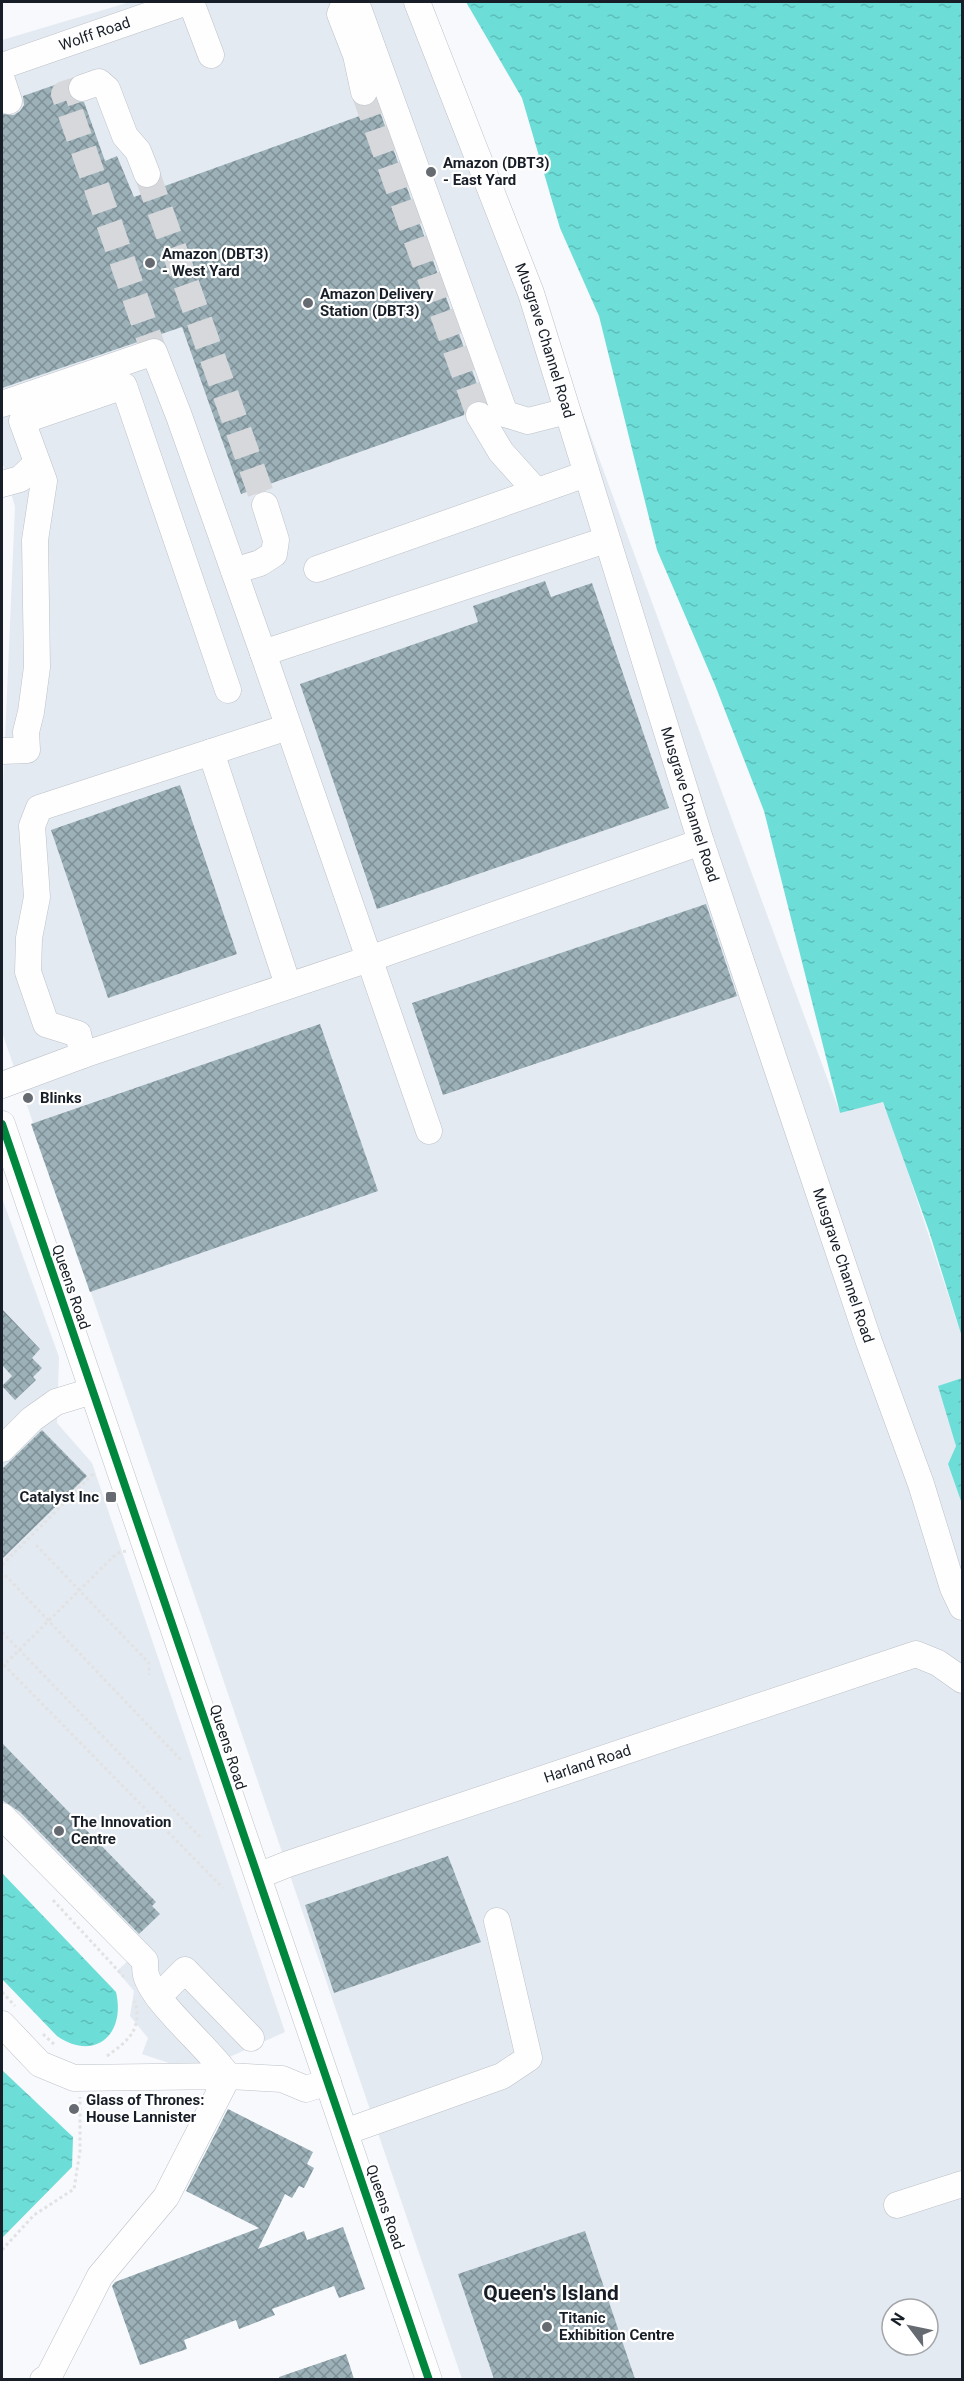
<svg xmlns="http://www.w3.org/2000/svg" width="964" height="2381" viewBox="0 0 964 2381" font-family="Roboto,sans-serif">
  <defs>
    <pattern id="water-ripples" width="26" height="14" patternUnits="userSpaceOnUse" patternTransform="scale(1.5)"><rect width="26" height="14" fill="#6cddd7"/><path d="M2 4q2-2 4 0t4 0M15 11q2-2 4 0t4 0" fill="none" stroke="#5dbdb9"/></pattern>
    <pattern id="building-cross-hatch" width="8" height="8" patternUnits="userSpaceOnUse" patternTransform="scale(1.5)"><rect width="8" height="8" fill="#9cb1b8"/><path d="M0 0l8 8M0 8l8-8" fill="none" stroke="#7e8f96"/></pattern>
  </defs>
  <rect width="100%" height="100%" fill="#f7f9fc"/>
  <g fill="#e4eaf2" fill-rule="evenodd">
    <path d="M130 2H431L840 1113 882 1101 894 1130 962 1337V1378L939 1386 956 1446 948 1464 962 1504V2379H462L2 1032V810L15 507 2 461V40ZM892 2309H928V2345H892Z"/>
    <path d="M2 1198 59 1357 57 1423 92 1463 285 2032 196 2072 142 2054 148 2038 130 2016 134 1991 117 1971 131 1958 2 1826Z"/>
  </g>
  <g fill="url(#water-ripples)">
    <path d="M466 2H962V1337L929 1231 883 1102 840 1113 764 811 715 685 657 550 599 316 560 228 522 98Z"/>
    <path d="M962 1378V1504L948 1464 956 1446 938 1386Z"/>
    <path d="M2 1873 116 1992C126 2035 94 2062 57 2036L2 1979Z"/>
    <path d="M2 2070 73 2137 72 2167 2 2238Z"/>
  </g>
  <g fill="url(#building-cross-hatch)">
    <path d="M69 80 67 86 68 94 73 100 84 102 105 161 117 156 134 197 379 109 483 401 471 402 466 408 464 415 241 494 182 327 2 388V114L14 115 20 111 24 105 23 96Z"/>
    <path d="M545 581 551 597 592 583 669 808 377 909 300 684 478 622 473 606Z"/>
    <path d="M180 785 237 954 108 998 51 830Z"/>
    <path d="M706 904 737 996 443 1095 412 1003Z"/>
    <path d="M320 1024 378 1191 90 1292 31 1124Z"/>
    <path d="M2 1309 40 1349 32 1358 42 1368 33 1377 36 1380 15 1400 2 1386 12 1376 2 1365Z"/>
    <path d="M42 1430 87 1476 2 1559V1469Z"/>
    <path d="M2 1743 156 1902 152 1906 160 1914 139 1934 20 1812 2 1800Z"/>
    <path d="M448 1856 481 1942 334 1993 305 1905Z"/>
    <path d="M228 2109 313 2152 307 2164 314 2168 304 2188 299 2186 292 2198 285 2194 258 2249 304 2231 307 2240 343 2227 365 2289 339 2298 334 2286 272 2309 275 2315 239 2329 236 2320 184 2340 187 2349 140 2365 112 2286 115 2282 259 2228 186 2191Z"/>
    <path d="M585 2231 635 2379H494L458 2274Z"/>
    <path d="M346 2354 354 2379H279V2377Z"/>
  </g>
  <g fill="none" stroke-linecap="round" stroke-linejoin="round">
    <g stroke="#d6d8dc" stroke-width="26" stroke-dasharray="26 13" stroke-linecap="butt">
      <path d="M82 88 64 94 154 352"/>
      <path d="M364 92 479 415"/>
      <path d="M147 174 265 505"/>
    </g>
    <defs>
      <g id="minor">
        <path d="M191 2 211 55"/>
        <path d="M345 2 340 14 356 55 364 92"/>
        <path d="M356 2 505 414 528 421 567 411"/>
        <path id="s1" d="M417 2 531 293 701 842 869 1342 921 1484 953 1588 962 1607"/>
        <path id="s2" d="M2 66 187 2"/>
        <path d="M2 80 9 101"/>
        <path d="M82 88 99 82 107 89 125 136 138 151 147 174"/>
        <path d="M2 404 154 352 179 416 263 653 429 1131"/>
        <path d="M479 415 501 452 536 491"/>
        <path d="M2 484 20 479 37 463"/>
        <path d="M317 569 586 474"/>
        <path d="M234 571 260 563 274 554 276 540 265 505"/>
        <path d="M263 653 606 540"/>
        <path d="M2 751 27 750 26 732 31 712 37 667 35 540 44 481 22 421 124 386 228 690"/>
        <path d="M211 752 288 985"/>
        <path d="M83 1055 78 1034 46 1024 28 972 29 938 37 897 32 826 39 808 288 727"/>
        <path d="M2 1085 83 1055 369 959 701 842"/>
        <path d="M2 1124 429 2380"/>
        <path d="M2 1449 32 1419 56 1402 92 1391"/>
        <path d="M2 1816 145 1961C145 1966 145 1971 146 1975 153 2002 209 2048 228 2076L282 2079 306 2089 328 2082"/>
        <path id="s3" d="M258 1876 288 1864 916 1654 938 1663 962 1680"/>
        <path d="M158 1997 185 1970 251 2038"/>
        <path d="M2 2024 40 2064 74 2078 228 2076 166 2197 100 2276 49 2376 43 2380"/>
        <path d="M345 2132 502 2076 529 2058 497 1921"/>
        <path d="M897 2205 962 2184"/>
      </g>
    </defs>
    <use href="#minor" stroke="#bdc1c7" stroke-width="27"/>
    <g stroke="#e2e2e3" stroke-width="3" stroke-dasharray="3 3" stroke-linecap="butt">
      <path d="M36 1545 149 1663V1675"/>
      <path d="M126 1551 117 1553 4 1665 223 1888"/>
      <path d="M2 1565 95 1472"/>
      <path d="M5 1575 181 1760"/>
      <path d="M2 1632 202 1839"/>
      <path d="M53 1900 124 1977"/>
      <path d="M2 1992 15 2006"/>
      <path d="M43 2034 56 2046"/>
      <path d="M107 2056C129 2040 142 2030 135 2001"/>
      <path d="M2 2250 34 2215 74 2189 80 2151V2097"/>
    </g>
    <use href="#minor" stroke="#fefeff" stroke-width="26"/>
    <defs>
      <path id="cycleway" d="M2 1124 429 2380"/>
    </defs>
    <use href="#cycleway" stroke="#fff" stroke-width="11"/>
    <use href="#cycleway" stroke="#00873e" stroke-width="8"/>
  </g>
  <g fill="#666b72" stroke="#fff" stroke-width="2">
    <circle cx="431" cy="172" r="6"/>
    <circle cx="150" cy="263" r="6"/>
    <circle cx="308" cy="303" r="6"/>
    <circle cx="28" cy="1098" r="6"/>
    <rect x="105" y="1491" width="12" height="12" rx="3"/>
    <circle cx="59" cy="1831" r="6"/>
    <circle cx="74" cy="2109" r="6"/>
    <circle cx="547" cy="2327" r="6"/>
  </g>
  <g text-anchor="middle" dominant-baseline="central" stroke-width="4.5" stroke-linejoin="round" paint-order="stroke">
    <g font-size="15" fill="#181e27" stroke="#fff">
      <text stroke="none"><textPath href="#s2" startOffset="98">Wolff Road</textPath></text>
      <text stroke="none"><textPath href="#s1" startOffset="362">Musgrave Channel Road</textPath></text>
      <text stroke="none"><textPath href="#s1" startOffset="848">Musgrave Channel Road</textPath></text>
      <text stroke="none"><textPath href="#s1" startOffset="1334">Musgrave Channel Road</textPath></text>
      <text transform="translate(71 1287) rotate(71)">Queens Road</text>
      <text transform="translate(228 1747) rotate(72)">Queens Road</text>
      <text stroke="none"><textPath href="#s3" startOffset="348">Harland Road</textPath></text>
      <text transform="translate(385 2207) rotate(71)">Queens Road</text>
    </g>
    <g font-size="15" font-weight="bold" fill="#181e27" stroke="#fff" text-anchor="start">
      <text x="443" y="163">Amazon (DBT3)<tspan x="443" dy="17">- East Yard</tspan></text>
      <text x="162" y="254">Amazon (DBT3)<tspan x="162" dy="17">- West Yard</tspan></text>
      <text x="320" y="294">Amazon Delivery<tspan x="320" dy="17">Station (DBT3)</tspan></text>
      <text x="40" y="1098">Blinks</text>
      <text x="99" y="1497" text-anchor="end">Catalyst Inc</text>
      <text x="71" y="1822">The Innovation<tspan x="71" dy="17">Centre</tspan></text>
      <text x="86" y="2100">Glass of Thrones:<tspan x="86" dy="17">House Lannister</tspan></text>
      <text x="559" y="2318">Titanic<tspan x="559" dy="17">Exhibition Centre</tspan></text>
    </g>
    <g font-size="21" font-weight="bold" fill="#181e27" stroke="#fff">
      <text x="551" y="2293">Queen's Island</text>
    </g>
  </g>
  <rect width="964" height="2381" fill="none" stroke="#181e27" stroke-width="6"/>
  <g transform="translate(910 2327) rotate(302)"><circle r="28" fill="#ffffff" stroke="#a3a5a9" stroke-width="1.5"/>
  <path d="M0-4.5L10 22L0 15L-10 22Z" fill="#666b72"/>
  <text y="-9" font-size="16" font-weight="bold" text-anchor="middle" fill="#181e27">N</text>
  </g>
</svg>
